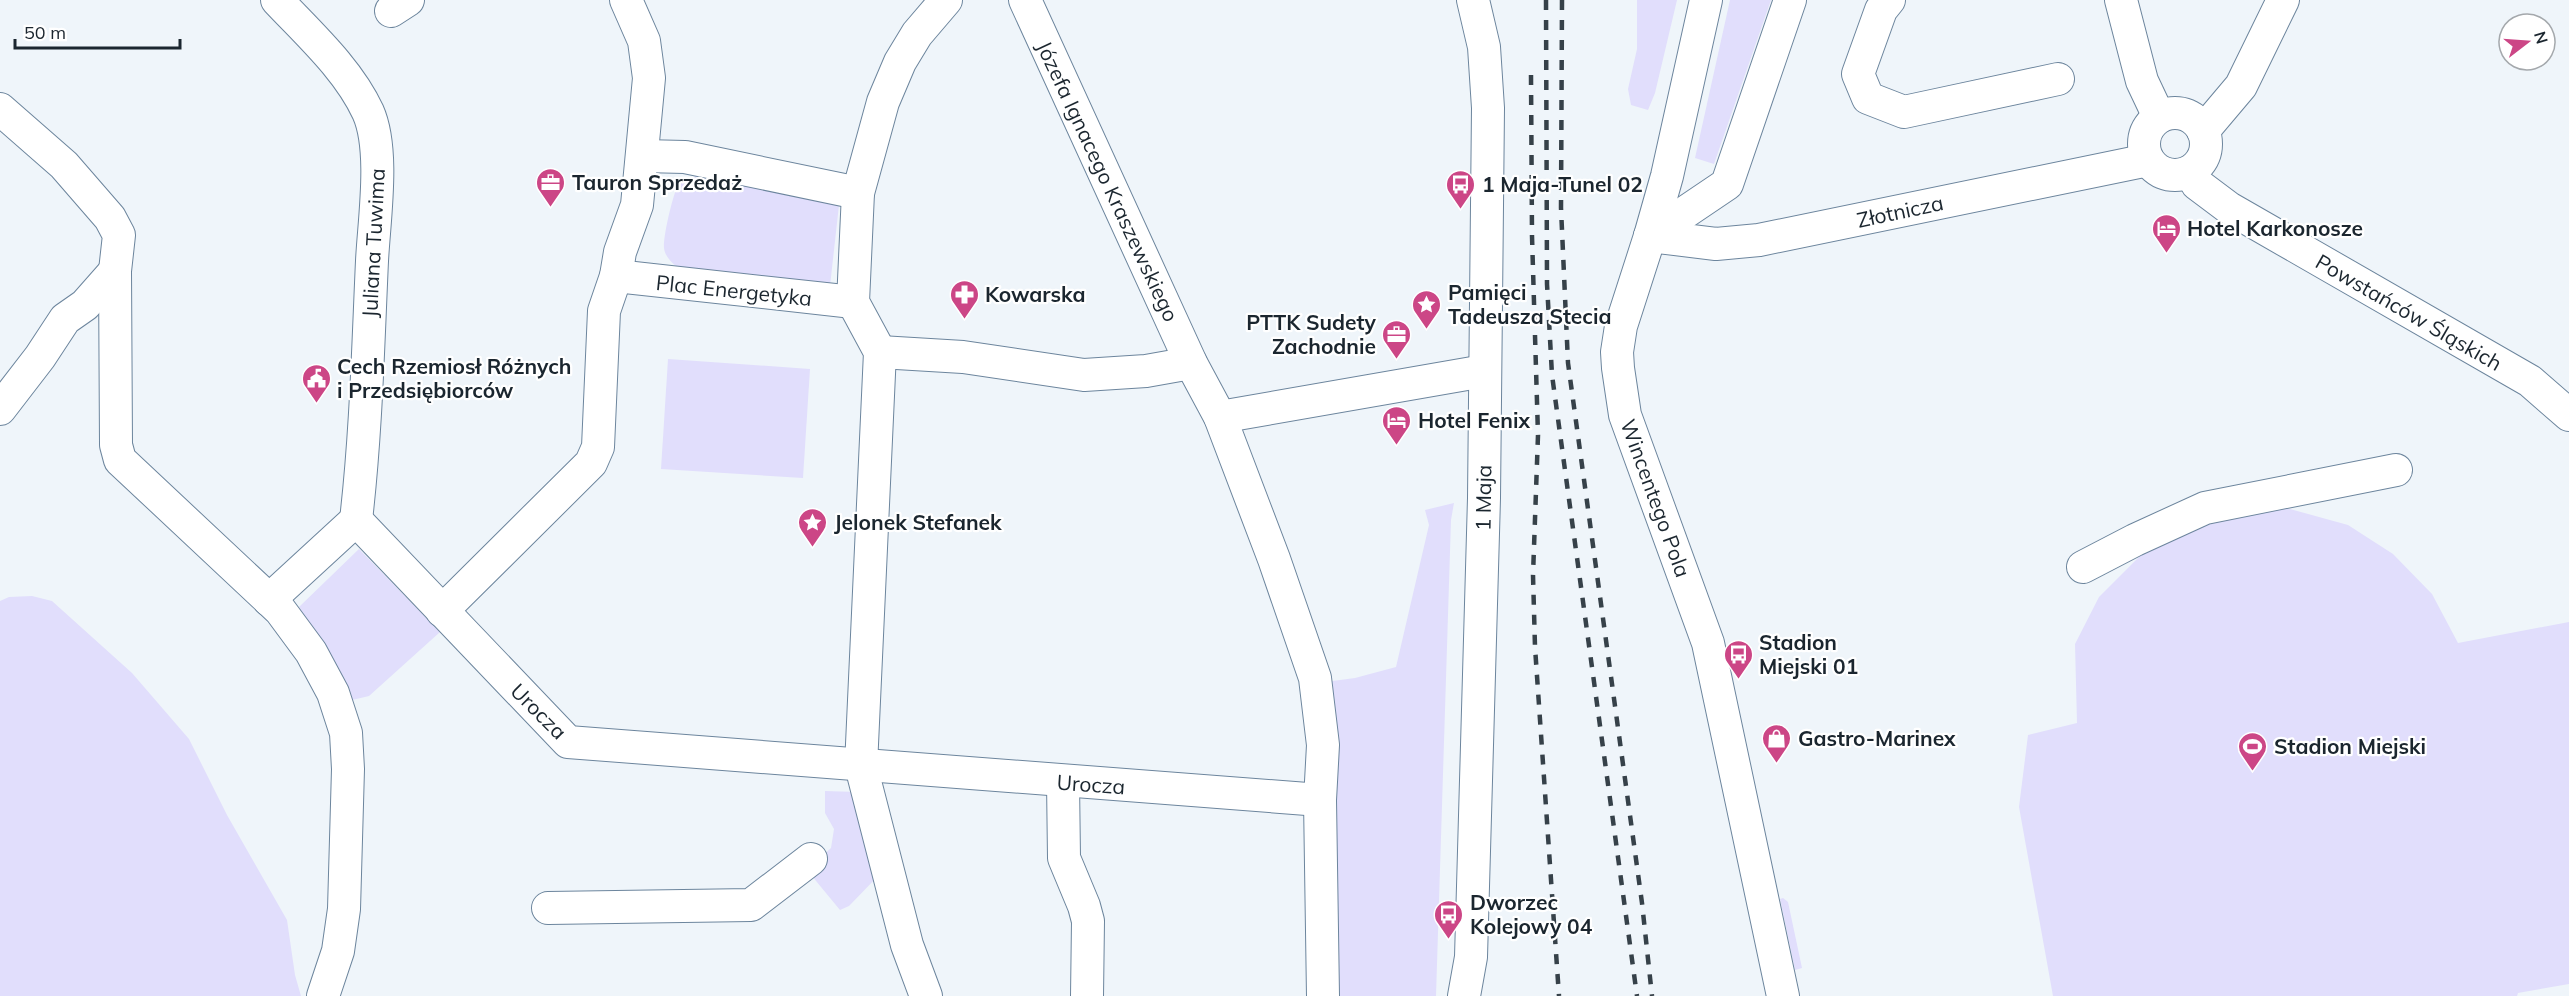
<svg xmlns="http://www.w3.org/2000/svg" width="2569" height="996" viewBox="0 0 2569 996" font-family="Mulish,sans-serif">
  <rect width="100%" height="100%" fill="#eff5fa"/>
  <g fill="#e1defc">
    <path d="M1637 0H1677L1655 93 1648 110 1631 105 1628 89 1637 49Z"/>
    <path d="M1730 0H1771L1714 164 1695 158Z"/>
    <path d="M704 173 839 205 830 286 689 276C680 269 665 260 664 248 663 237 673 193 679 183Z"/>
    <path d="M668 359 810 369 803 478 661 469Z"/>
    <path d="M1454 503 1451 520 1436 996H1334L1325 682 1355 678 1396 667 1429 525 1425 510Z"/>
    <path d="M2290 509 2348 525 2393 554 2432 594 2458 643 2569 622V984L2518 993 2517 996H2053L2019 807 2028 735 2077 723 2075 644 2099 597 2163 533 2227 510Z"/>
    <path d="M359 549 440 632 369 696 352 700 339 669 299 607Z"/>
    <path d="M32 596 52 601 132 673 189 739 227 815 287 920 295 975 301 996H0V601L9 597Z"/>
    <path d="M825 791 857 792 878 876 849 906 840 910 807 870 831 848 834 829 825 813Z"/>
    <path d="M1783 898 1788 902 1802 968 1795 970 1780 899Z"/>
  </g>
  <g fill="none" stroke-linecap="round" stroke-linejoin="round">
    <defs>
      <g id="minor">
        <path d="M277 0C309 34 348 69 368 112 385 150 374 220 372 261 368 348 366 434 356 520"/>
        <path d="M1025 0 1191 363 1220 417 1274 559 1315 678 1323 745 1320 800 1323 996"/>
        <path d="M1706 0 1667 176 1650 236 1621 326 1617 352 1618 368 1625 415 1708 643 1783 996"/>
        <path d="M1889 0 1881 10 1858 74 1868 98 1904 112 2058 79"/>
        <path d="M2121 0 2142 81 2159 117"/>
        <path d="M391 11 408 0"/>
        <path d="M0 109 64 165 110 218 119 235 115 271 116 445 120 460 280 610 311 652 333 693 346 733 348 769 344 909 338 951 323 996"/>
        <circle cx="2175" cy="144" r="31"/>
        <path d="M2203 131 2241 86 2283 0"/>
        <path d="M643 156 685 157 858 193"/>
        <path d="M2191 171 2197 184 2229 208 2530 381 2569 415"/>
        <path d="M1650 236 1716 244 1759 240 2148 160"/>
        <path d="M1650 236 1727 184 1790 0"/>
        <path d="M616 276 853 302"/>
        <path d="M880 352 963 357 1084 375 1146 371 1191 363"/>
        <path d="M0 409 40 357 65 319 85 305 115 271"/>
        <path d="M1220 417 1484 371"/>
        <path d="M356 520 568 742 1320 800"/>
        <path d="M2083 567 2135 540 2205 508 2396 470"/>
        <path d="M269 600 356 520"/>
        <path d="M442 611 591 463 598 447 604 311 616 276 620 252 637 205 649 78 644 41 626 0"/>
        <path d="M1063 782 1064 858 1084 906 1088 921 1087 996"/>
        <path d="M548 908 751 905 811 859"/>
        <path d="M926 996 907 945 861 766 880 352 853 302 858 193 883 102 900 62 917 34 946 0"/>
        <path d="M1464 996 1471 957 1484 498 1488 108 1484 47 1473 0"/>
      </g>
    </defs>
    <use href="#minor" stroke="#6c859d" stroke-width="34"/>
    <use href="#minor" stroke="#fff" stroke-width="32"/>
    <g stroke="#364149" stroke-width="4.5" stroke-dasharray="10 10" stroke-linecap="butt">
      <path d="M1546 0 1547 284 1552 375 1637 996"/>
      <path d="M1562 0 1561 208 1568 363 1642 903 1652 996"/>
      <path d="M1531 75 1532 236 1538 435 1533 575 1535 647 1559 996"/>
    </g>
  </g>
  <defs>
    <symbol id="office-pin" viewBox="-11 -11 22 30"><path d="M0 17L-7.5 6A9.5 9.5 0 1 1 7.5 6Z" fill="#cc4686" stroke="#fff"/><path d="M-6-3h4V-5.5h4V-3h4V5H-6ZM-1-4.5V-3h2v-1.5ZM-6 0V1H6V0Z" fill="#fff"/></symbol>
    <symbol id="bus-pin" viewBox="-11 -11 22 30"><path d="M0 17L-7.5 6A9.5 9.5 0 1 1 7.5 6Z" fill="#cc4686" stroke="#fff"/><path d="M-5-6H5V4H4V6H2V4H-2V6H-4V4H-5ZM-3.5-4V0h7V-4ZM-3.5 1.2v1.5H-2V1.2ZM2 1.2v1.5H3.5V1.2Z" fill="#fff"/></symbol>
    <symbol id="hotel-pin" viewBox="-11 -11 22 30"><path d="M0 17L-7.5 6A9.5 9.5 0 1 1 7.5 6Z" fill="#cc4686" stroke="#fff"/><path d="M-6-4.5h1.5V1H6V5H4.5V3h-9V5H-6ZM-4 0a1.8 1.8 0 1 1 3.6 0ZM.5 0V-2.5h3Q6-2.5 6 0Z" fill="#fff"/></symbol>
    <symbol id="pharmacy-pin" viewBox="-11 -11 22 30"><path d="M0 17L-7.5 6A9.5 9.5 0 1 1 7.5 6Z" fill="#cc4686" stroke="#fff"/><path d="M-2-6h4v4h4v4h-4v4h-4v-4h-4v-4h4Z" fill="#fff"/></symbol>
    <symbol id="sight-pin" viewBox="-11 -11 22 30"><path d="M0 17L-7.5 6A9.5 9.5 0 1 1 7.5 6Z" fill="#cc4686" stroke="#fff"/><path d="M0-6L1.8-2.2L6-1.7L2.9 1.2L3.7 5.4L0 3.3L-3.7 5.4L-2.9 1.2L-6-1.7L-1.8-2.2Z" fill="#fff"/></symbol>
    <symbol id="civic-pin" viewBox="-11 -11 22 30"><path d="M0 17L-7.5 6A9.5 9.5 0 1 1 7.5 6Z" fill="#cc4686" stroke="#fff"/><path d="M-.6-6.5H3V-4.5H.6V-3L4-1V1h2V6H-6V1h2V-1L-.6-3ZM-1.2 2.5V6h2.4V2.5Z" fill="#fff"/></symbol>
    <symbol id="shop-pin" viewBox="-11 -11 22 30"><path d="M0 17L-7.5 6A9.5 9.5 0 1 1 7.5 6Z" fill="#cc4686" stroke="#fff"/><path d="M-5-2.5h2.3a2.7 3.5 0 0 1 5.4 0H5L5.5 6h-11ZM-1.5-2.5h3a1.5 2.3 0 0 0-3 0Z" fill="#fff"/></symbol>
    <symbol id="stadium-pin" viewBox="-11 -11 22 30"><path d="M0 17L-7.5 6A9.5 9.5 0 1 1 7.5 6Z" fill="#cc4686" stroke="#fff"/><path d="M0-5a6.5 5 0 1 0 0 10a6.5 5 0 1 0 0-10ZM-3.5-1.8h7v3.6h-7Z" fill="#fff"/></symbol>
  </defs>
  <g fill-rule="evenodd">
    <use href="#office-pin" x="534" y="166" width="33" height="45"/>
    <use href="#bus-pin" x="1444" y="168" width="33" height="45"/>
    <use href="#hotel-pin" x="2150" y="212" width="33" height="45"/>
    <use href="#pharmacy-pin" x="948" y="278" width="33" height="45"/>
    <use href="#sight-pin" x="1410" y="288" width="33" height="45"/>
    <use href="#office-pin" x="1380" y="318" width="33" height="45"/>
    <use href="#civic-pin" x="300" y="362" width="33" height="45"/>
    <use href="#hotel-pin" x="1380" y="404" width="33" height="45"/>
    <use href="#sight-pin" x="796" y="506" width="33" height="45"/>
    <use href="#bus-pin" x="1722" y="638" width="33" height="45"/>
    <use href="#shop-pin" x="1760" y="722" width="33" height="45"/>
    <use href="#stadium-pin" x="2236" y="730" width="33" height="45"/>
    <use href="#bus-pin" x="1432" y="898" width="33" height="45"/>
  </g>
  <g text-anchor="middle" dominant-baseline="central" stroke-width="4.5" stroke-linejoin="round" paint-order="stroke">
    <g font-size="21" fill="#1b262f" stroke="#fff">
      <text transform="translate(1108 181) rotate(65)">Józefa Ignacego Kraszewskiego</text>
      <text transform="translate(1900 211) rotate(-12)">Złotnicza</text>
      <text transform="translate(373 243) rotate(-87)">Juliana Tuwima</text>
      <text transform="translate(734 290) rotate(6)">Plac Energetyka</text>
      <text transform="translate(2409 312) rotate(30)">Powstańców Śląskich</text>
      <text transform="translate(1483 498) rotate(-89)">1 Maja</text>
      <text transform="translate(1656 498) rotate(70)">Wincentego Pola</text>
      <text transform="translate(539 711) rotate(45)">Urocza</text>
      <text transform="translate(1091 784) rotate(4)">Urocza</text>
    </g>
    <g font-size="21" font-weight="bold" fill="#1b262f" stroke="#fff" text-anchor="start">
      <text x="572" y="182">Tauron Sprzedaż</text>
      <text x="1482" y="184">1 Maja-Tunel 02</text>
      <text x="2187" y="228">Hotel Karkonosze</text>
      <text x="1448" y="292">Pamięci<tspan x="1448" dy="24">Tadeusza Stecia</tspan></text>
      <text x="985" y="294">Kowarska</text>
      <text x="1376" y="322" text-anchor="end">PTTK Sudety<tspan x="1376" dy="24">Zachodnie</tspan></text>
      <text x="337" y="366">Cech Rzemiosł Różnych<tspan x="337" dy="24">i Przedsiębiorców</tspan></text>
      <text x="1418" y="420">Hotel Fenix</text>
      <text x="834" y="522">Jelonek Stefanek</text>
      <text x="1759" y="642">Stadion<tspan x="1759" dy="24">Miejski 01</tspan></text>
      <text x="1798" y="738">Gastro-Marinex</text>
      <text x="2274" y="746">Stadion Miejski</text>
      <text x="1470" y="902">Dworzec<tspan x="1470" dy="24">Kolejowy 04</tspan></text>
    </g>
  </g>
  <g transform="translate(2527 42) rotate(73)"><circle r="28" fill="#ffffff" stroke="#a4a8ac" stroke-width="1.5"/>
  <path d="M0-4.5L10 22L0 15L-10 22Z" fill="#cc4686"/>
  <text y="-9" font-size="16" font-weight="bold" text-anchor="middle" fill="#1b262f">N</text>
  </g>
  <path d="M15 39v9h165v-9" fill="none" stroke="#1b262f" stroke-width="3"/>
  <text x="24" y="39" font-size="18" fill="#1b262f" stroke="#ffffff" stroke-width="4.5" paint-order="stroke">50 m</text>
</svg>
